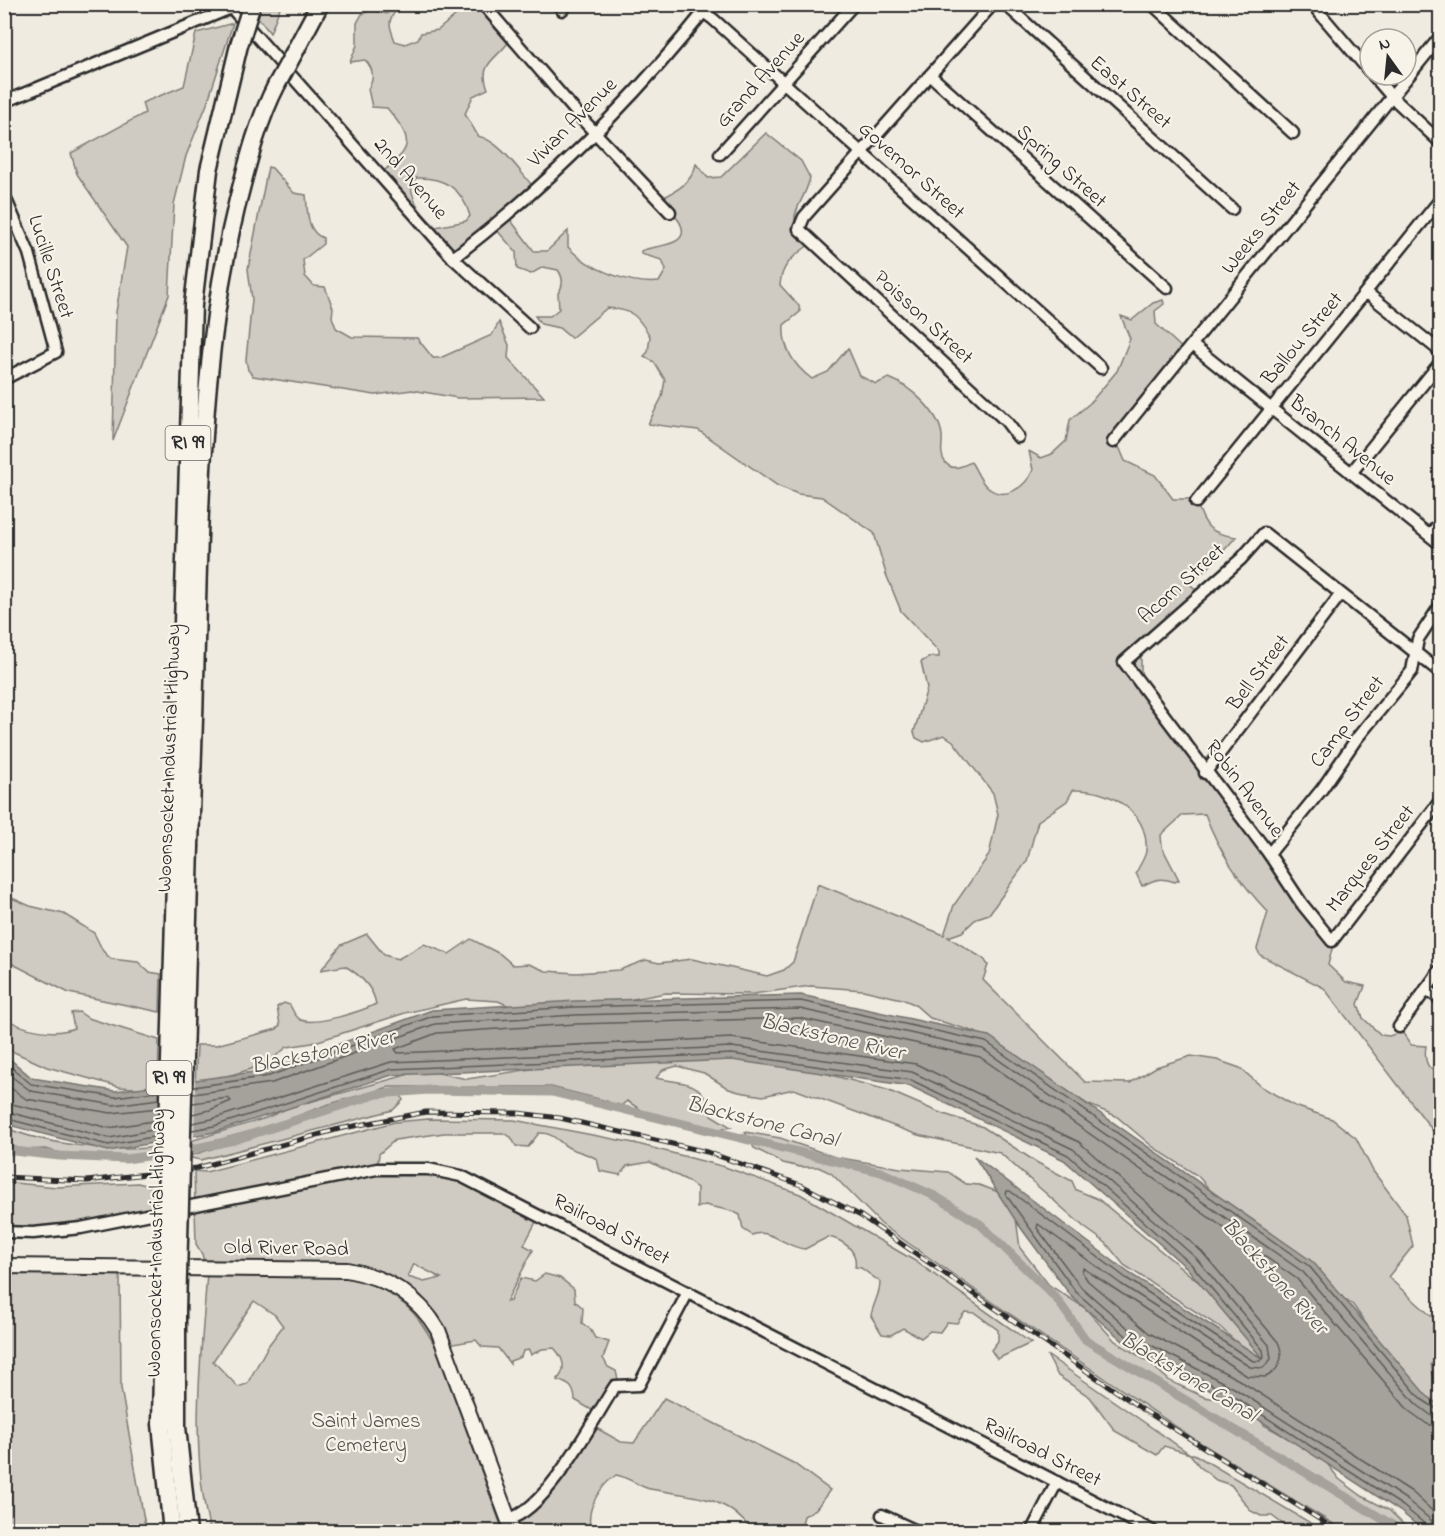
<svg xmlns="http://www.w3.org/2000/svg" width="1445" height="1536" viewBox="0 0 1445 1536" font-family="'Indie Flower',sans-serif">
  <rect width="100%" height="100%" fill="#efebe0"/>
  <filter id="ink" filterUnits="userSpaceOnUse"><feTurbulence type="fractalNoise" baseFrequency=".0167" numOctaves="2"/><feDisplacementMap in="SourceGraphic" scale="12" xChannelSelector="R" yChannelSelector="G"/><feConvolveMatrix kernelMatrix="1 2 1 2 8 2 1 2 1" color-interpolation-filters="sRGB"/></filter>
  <g filter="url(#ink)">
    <g fill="#cfcbc2" stroke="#7d7b76" stroke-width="1.5" fill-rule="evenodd">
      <path d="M260 5H281L270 33 257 16Z"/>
      <path d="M468 5H478L510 40C498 59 477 63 488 89L473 96 465 114 478 136C501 141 521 174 537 191L509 218 534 251H547L568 231V247C588 269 630 285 659 282L666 270 662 260 641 254V251C651 245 695 248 679 221 675 214 663 208 657 201 674 192 692 184 696 164L708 178 721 177 766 133 801 161 810 178C802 210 781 214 809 245 793 256 781 266 780 285L799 306 800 312 784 325C782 347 794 366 812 379L828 372 848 348 860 376 876 384 889 378C910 386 939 412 942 435 943 445 939 453 945 462 952 472 963 466 971 462 976 469 980 481 987 487 1004 502 1025 488 1033 470L1029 451 1041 458 1052 454 1066 441 1070 420 1090 403 1117 371 1130 339 1121 316 1132 320 1153 303 1163 300 1164 304 1155 311 1156 324 1185 351 1115 437 1125 461 1155 475 1173 499H1195C1206 526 1206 533 1236 537L1209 567 1190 584 1198 592 1141 649V686L1210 777 1200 779H1208L1319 931 1336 933 1328 965 1346 982 1365 986 1358 1004 1363 1018 1381 1035 1389 1036 1402 1032 1411 1045 1426 1046C1424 1058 1426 1071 1440 1073V1140L1324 988 1260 955 1257 949 1268 912C1240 883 1219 852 1205 814L1183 815 1161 835 1162 847 1179 880 1175 882C1161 877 1155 879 1142 886L1136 873C1139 866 1145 858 1146 851 1149 810 1108 789 1073 790L1067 801 1038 821 1027 861 989 914 977 918 962 932 948 937 984 959 988 965 983 980 1085 1082 1130 1083 1156 1067 1191 1056 1217 1060 1240 1068 1262 1087 1295 1106 1332 1119 1356 1138 1373 1171 1406 1215 1413 1246 1388 1277 1440 1324V1367L1431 1364 1434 1378 1440 1387V1413L1376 1354 1367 1325 1353 1305 1326 1287 1210 1190 1198 1176 1153 1147 1116 1116 1087 1104 975 1032 930 1018 914 1004 902 999 863 990 811 986 753 994 666 993 611 1003 519 1010 498 1001 466 999 405 1013 312 1043 287 1047 272 1059 251 1069 195 1086 197 1045H216L277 1029 280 1025 277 1007 284 1003 290 1005C293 1011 295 1017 301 1020 316 1026 362 1011 376 1004 373 987 360 975 345 966L321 970 341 945 367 934 384 955 398 959 424 944 449 954 471 939 500 954 513 965 529 964 546 971 576 973 619 970 646 960 659 963 692 959 767 976 784 970 793 962 818 884 944 935 954 905 989 855 998 814 993 793 953 741 944 735 924 742 916 738 914 732 927 688 921 662 930 657H939V652L901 611 886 574 874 533 822 497 798 494 778 486 698 430 648 424 662 397 665 380 654 362 644 356 648 352 650 336C636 314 633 310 607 308L571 338 559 328 541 324 535 316H550L559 309 558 293C564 285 563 277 558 270L543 267 531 274 517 269 516 252 495 228 459 259 378 176C411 148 417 144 387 108L372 107 368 89C375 78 374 69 365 60L350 62 357 45V23L362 14 372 10 387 14 392 6 397 10C386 21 390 27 395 41L405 44 418 39 421 33 438 30ZM416 178C444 177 462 188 470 216L466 221 436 227C423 215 413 204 411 186Z"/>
      <path d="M233 23 207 104 186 156 174 204 169 295 113 441 116 312 127 247 77 174 71 153 145 113 142 103 184 86 196 33Z"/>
      <path d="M268 167 272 168 294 193 306 195C308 212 306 231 323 238V244L303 260 305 276 314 286 325 287 333 308 332 317 336 328 352 337 417 338 433 358H440L492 335 499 322 509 345 508 358 544 397 458 398 412 390 375 395 253 376 248 370 246 360 252 299 248 269Z"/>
      <path d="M5 895 30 906 64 914 94 933 103 951 111 959 138 962 149 972 161 974 160 1012 69 993 5 960Z"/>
      <path d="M79 1012 88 1018 159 1040 158 1090 120 1087 47 1067 5 1048 4 1017C21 1030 55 1036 74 1028L71 1013Z"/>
      <path d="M652 1050 798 1062 831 1075 887 1090 938 1112 983 1127 1036 1162 1072 1181 1076 1190 1098 1199 1224 1303 1266 1358 1246 1351 1221 1328 1124 1265 1106 1243 1084 1227 1000 1153 918 1135 794 1089 763 1096 739 1092 729 1089 704 1073 677 1066 663 1070 656 1078C688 1085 703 1079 711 1115L731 1127 708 1131 646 1113 627 1101 617 1109 607 1101 551 1087H389L326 1105 277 1124 185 1149 187 1142 266 1118 288 1108 424 1070 467 1079Z"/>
      <path d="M385 1095H401L403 1100 393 1110 201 1160 186 1157Z"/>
      <path d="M428 1119 514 1120 634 1143 725 1167 800 1194 915 1261 1031 1343 997 1359 991 1350 998 1341V1330L975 1313 965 1312 957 1323 947 1322 940 1332 930 1331 921 1338 903 1328 891 1335 882 1334 871 1316C873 1303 880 1295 880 1282L861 1268 855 1267C858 1251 844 1240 828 1237L805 1249C786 1248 770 1227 752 1235L743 1229 740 1215C728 1208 719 1209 705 1205L697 1208V1188L686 1180 650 1162 627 1166 620 1175 600 1171 597 1159C589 1154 583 1153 574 1150 560 1146 556 1132 539 1133L528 1147 516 1146 511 1137 503 1133H444L395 1140 379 1154 377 1170 419 1172 457 1179 537 1220 524 1245 533 1250 506 1302 510 1301 521 1278 535 1281 545 1274 560 1278 574 1289 575 1301 583 1308 582 1323 590 1329 595 1338 609 1342 603 1358 608 1367 616 1371 620 1389 595 1412 575 1400C574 1386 569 1384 557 1380 567 1370 564 1358 554 1348L542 1349 531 1355 529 1350 523 1351 521 1357 510 1361V1364L498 1348 482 1347 476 1340 442 1346 421 1315 392 1292 391 1295C414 1308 424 1326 437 1349L503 1531H210C189 1446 201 1359 207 1273L202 1254 196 1244 194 1171 206 1172 395 1122ZM414 1264 441 1278 424 1282 408 1277ZM254 1301 275 1315 283 1326 268 1346 247 1384 238 1387 213 1361Z"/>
      <path d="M4 1127C42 1144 125 1155 165 1145L166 1151 127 1157 66 1154 45 1149 25 1150 5 1144Z"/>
      <path d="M745 1132 780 1138 835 1157 900 1168 948 1172 966 1184 979 1185 1004 1194 1014 1203 1020 1248 1049 1285 1085 1308 1115 1341 1147 1361 1170 1381 1204 1397 1249 1404 1264 1425 1322 1457 1339 1479 1362 1496 1389 1510 1410 1531H1345L1199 1442 1001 1308 881 1224 831 1173 818 1167H800L783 1163 754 1148Z"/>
      <path d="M4 1182 57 1187 138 1183 153 1187 150 1215 5 1235Z"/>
      <path d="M5 1270 120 1272 121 1388 146 1531 5 1532Z"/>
      <path d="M1047 1355 1190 1454H1194L1324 1531H1292L1272 1516H1261L1251 1511 1231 1485 1216 1480 1199 1466 1190 1454 1164 1446 1157 1455 1115 1431 1090 1397 1058 1376Z"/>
      <path d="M664 1398 793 1463 830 1490 816 1509 804 1516 800 1531H752C725 1493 690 1497 650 1489 639 1487 631 1478 616 1475 601 1485 587 1507 590 1525L582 1531H512L509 1519 529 1508 591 1425 621 1442 634 1443Z"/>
    </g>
    <path fill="#a4a29a" stroke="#74726e" stroke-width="1.5" d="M801 995 989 1036 1313 1262 1426 1395 1440 1406V1531H1424L1400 1511 1227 1399 1136 1352 1071 1296 1018 1224 974 1156 1129 1273 1263 1359 1187 1268 1064 1160 910 1086 732 1060 392 1075 215 1132 108 1151 5 1124 4 1054 32 1078 115 1091 268 1070 432 1010 575 1001Z"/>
    <path fill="#efebe0" d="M195 1077 194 1139 157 1146 159 1082Z"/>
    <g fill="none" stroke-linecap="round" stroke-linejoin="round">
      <g stroke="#5b5b57" stroke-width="1.5">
        <path d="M4 1061 31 1084 115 1097 159 1091"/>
        <path d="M4 1071 31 1091 114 1105 159 1099"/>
        <path d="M4 1083 26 1099 111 1113 159 1108"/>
        <path d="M193 1087 269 1076 433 1016 575 1007 801 1001 986 1042 1309 1266 1421 1399 1440 1411"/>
        <path d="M193 1094 272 1083 435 1024 575 1015 800 1009 983 1049 1303 1272 1416 1404 1432 1416 1440 1418"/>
        <path d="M4 1102 109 1128 159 1120"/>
        <path d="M4 1111 109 1138 158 1129"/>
        <path d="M192 1114 210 1110 231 1101 228 1098 193 1103"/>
        <path d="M4 1118 108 1145 158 1136"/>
        <path d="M192 1123 212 1119 391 1062 732 1047 912 1072 1073 1149 1196 1258 1269 1345 1271 1359 1263 1368 1250 1367 1121 1284 1038 1224 1037 1228 1081 1287 1143 1341 1234 1388 1407 1500 1431 1520 1435 1532"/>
        <path d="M192 1130 214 1126 392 1069 732 1054 911 1080 1068 1155 1191 1264 1263 1350 1264 1357 1260 1361H1253L1126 1278 1010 1191H1007L1006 1195 1076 1292 1139 1347 1230 1394 1403 1506 1426 1525 1427 1532"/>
        <path d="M1440 1427 1427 1424 1409 1411 1297 1279 980 1057 799 1018 576 1024 437 1033 395 1049 398 1053 732 1038 916 1064 1079 1142 1202 1252 1278 1342C1285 1356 1280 1370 1266 1377L1247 1376 1083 1268 1082 1272 1088 1281 1149 1333 1239 1380 1412 1492 1440 1518"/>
      </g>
      <path stroke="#a4a29a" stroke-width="9" d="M4 1150 60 1156 126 1159 183 1151 234 1140 377 1094 428 1090 552 1092 881 1172 935 1196 980 1224 1056 1298 1086 1340 1404 1532"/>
      <defs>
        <g id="minor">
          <path d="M228 4 453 258 530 328"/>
          <path d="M483 4 583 120 670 212"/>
          <path d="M692 4 713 19 1101 368"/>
          <path d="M993 4 804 217 799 229 1006 421 1018 437"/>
          <path d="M1005 4 1232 209"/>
          <path d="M1152 4 1293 133"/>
          <path d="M1312 4 1370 72"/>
          <path d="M562 10 567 4"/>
          <path d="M930 75 1167 288"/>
          <path d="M1373 75 1392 97 1440 142"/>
          <path d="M4 102 231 8"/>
          <path d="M720 154 854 4"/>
          <path d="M4 195 29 253 56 352 4 379"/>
          <path d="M453 258C547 186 636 97 710 4"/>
          <path d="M1367 293 1440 351"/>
          <path d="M1192 345 1440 544"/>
          <path d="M1113 442 1440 37"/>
          <path d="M1351 473 1440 363"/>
          <path d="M1196 502 1440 200"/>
          <path d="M1430 535 1440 522"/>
          <path d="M1440 672 1264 533 1241 559 1124 662 1269 854 1302 904 1332 941 1440 801"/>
          <path d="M1205 773 1340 595"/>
          <path d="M1269 854 1322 789 1357 738 1412 671 1418 639 1440 606"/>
          <path d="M1426 989 1440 999"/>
          <path d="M1399 1027 1440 970"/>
          <path d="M4 1232 33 1233 81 1228 377 1169H428L461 1176 1154 1532"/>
          <path d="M882 1515 919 1532"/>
          <path d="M509 1519C548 1508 593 1420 615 1386L639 1385 688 1292"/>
          <path d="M1031 1532 1057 1482"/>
        </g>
        <path id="major" d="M4 1266 347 1270C386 1277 418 1296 438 1330L513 1532"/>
        <g id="highway">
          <path d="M294 53 320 4"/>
          <path d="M176 846 193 305 209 170 239 45"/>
          <path d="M190 846C193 752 196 659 198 565 202 441 208 321 238 200 248 161 258 121 277 84"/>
          <path d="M163 1310 161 1424 172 1532"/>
          <path d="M177 1310V1427L188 1532"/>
        </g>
      </defs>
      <use href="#minor" stroke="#2b2b2b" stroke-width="15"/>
      <use href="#major" stroke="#2b2b2b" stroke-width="18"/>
      <use href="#highway" stroke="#2b2b2b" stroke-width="21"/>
      <use href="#minor" stroke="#f7f3e8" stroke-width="10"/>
      <use href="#major" stroke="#f7f3e8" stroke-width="14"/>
      <use href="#highway" stroke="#f7f3e8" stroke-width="16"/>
      <defs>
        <path id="rail" d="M4 1177 87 1181 197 1168 339 1129 426 1112 518 1113 560 1118 707 1152 801 1185 861 1216 1142 1409 1340 1532"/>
      </defs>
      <use href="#rail" stroke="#2b2b2b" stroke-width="5"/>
      <use href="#rail" stroke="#f7f3e8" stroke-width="3" stroke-dasharray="9" stroke-linecap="butt"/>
      <defs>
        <g id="highway-bridge">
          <path d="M239 45 251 7"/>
          <path d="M277 84 294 53"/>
          <path d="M163 1310 176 846"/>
          <path d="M177 1310 190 846"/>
        </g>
      </defs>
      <use href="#highway-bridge" stroke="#2b2b2b" stroke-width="21" stroke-linecap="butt"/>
      <use href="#highway-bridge" stroke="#f7f3e8" stroke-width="16"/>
    </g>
  </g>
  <g text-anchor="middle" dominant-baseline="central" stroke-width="4.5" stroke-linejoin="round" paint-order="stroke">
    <g fill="#f7f3e8" stroke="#686764" stroke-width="1.5">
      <rect x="165.5" y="426" width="45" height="34" rx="4.5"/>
      <rect x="146.5" y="1061" width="45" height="34" rx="4.5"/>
    </g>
    <g font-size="20" font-weight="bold" fill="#2b2b2b">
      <text x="188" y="443">RI 99</text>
      <text x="169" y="1078">RI 99</text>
    </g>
    <g font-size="21" fill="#2b2b2b" stroke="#f7f3e8">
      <text transform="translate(761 80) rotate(-48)">Grand Avenue</text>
      <text transform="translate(1130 93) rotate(41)">East Street</text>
      <text transform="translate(573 123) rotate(-45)">Vivian Avenue</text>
      <text transform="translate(1061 167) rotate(42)">Spring Street</text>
      <text transform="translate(911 171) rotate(42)">Governor Street</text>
      <text transform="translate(410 179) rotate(49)">2nd Avenue</text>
      <text transform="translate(1262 228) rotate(-51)">Weeks Street</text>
      <text transform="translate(50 267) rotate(72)">Lucille Street</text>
      <text transform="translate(923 318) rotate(43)">Poisson Street</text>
      <text transform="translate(1303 339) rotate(-50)">Ballou Street</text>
      <text transform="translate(1342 441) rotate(39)">Branch Avenue</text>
      <text transform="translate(1182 584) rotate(-42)">Acorn Street</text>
      <text transform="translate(1259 673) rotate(-53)">Bell Street</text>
      <text transform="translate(1348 722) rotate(-53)">Camp Street</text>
      <text transform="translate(170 758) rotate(-88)">Woonsocket Industrial Highway</text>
      <text transform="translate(1244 789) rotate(53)">Robin Avenue</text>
      <text transform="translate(1371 859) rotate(-52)">Marques Street</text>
      <text transform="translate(611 1230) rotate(28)">Railroad Street</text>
      <text transform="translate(157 1243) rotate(-89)">Woonsocket Industrial Highway</text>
      <text transform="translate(286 1249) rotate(1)">Old River Road</text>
      <text transform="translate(1042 1453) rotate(27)">Railroad Street</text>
    </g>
    <g font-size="21" fill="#545351" stroke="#f7f3e8">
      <text x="366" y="1422">Saint James<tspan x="366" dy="24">Cemetery</tspan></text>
    </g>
    <g font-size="22" font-style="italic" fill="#555552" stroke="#f7f3e8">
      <text transform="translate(832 1038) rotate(13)">Blackstone River</text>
      <text transform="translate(323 1053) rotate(-12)">Blackstone River</text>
      <text transform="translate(762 1123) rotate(14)">Blackstone Canal</text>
      <text transform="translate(1274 1277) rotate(48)">Blackstone River</text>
      <text transform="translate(1188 1378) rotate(31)">Blackstone Canal</text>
    </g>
  </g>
  <rect width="1445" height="1536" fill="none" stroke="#f7f3e8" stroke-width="24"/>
  <rect x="12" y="12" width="1421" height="1512" fill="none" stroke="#2b2b2b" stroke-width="2" filter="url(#ink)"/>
  <g transform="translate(1388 57) rotate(345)"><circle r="28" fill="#f7f3e8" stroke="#a5a39c" stroke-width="1.5"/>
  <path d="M0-4.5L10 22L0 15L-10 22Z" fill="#2b2b2b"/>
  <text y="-9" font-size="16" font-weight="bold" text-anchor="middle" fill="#2b2b2b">N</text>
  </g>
</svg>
